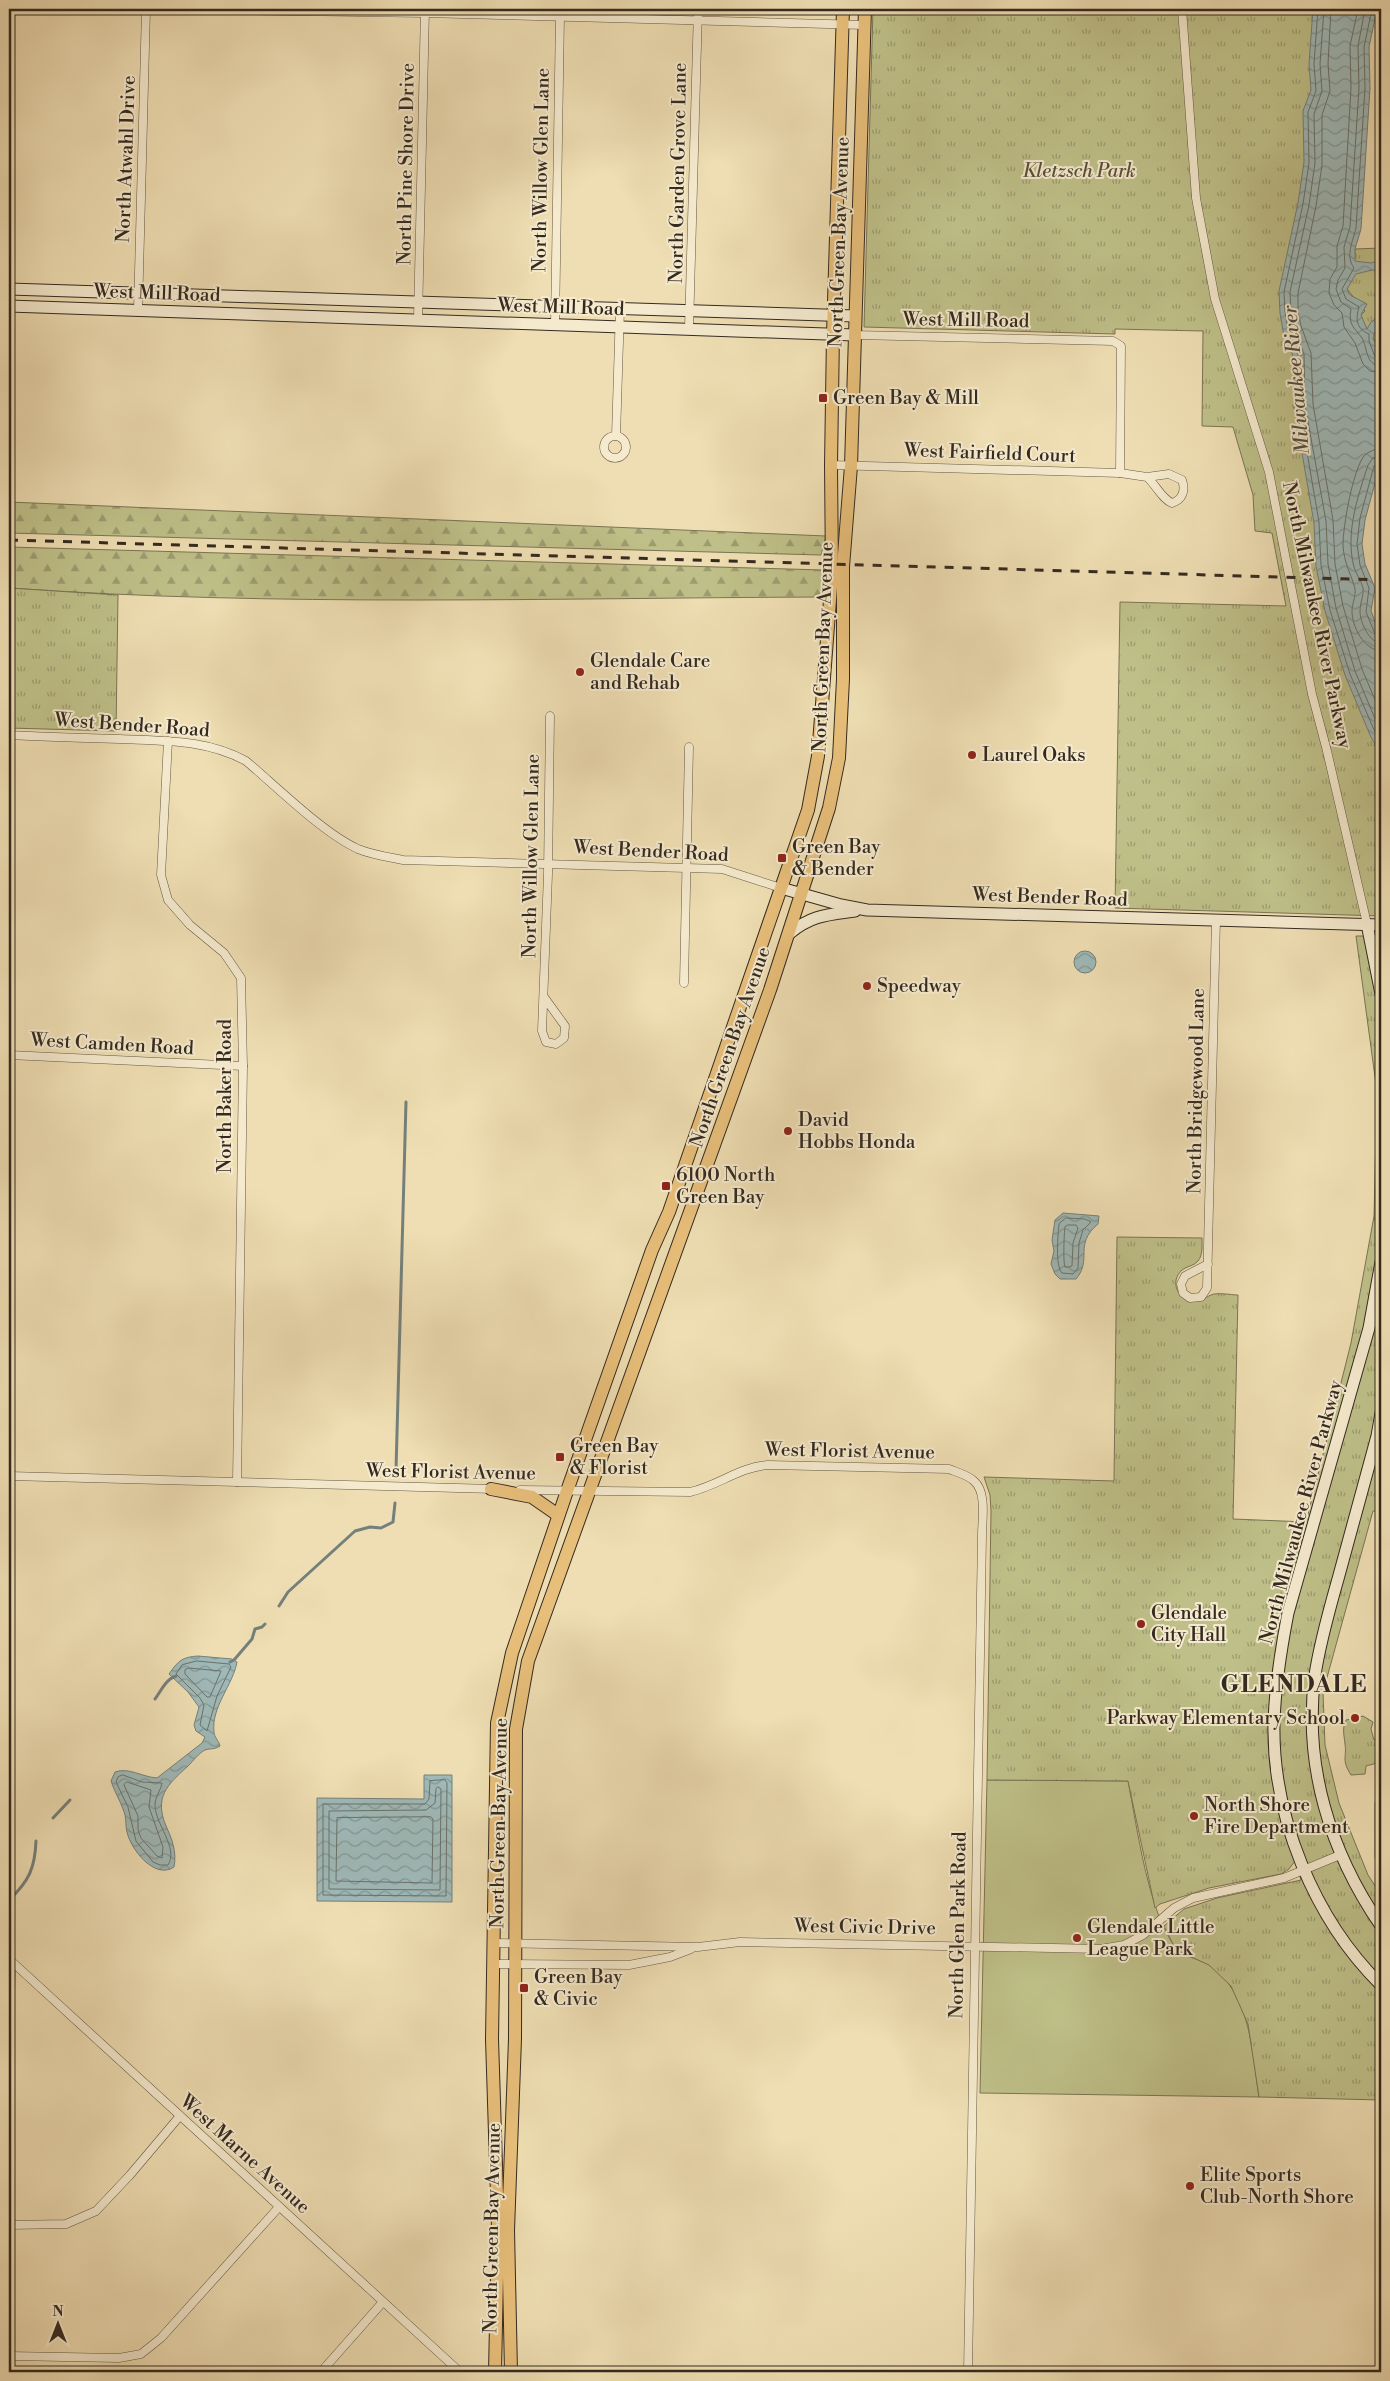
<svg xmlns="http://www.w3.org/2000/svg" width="1390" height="2381" viewBox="0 0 1390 2381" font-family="'Libre Bodoni',serif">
  <defs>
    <pattern id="forest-firs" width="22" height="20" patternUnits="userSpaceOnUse" patternTransform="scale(1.25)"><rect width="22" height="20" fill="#bfc089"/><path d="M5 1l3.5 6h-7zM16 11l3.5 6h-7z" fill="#9c9c70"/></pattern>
    <pattern id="park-tufts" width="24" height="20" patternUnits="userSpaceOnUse" patternTransform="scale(1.25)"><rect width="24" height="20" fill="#bfc089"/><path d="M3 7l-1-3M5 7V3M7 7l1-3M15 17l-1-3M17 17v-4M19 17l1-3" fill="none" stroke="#9c9c70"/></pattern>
    <pattern id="water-waves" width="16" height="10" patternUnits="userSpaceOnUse" patternTransform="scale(1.25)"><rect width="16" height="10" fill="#9fb9b8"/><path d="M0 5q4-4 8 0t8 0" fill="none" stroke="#829795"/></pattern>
  </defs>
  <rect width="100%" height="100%" fill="#efdeb3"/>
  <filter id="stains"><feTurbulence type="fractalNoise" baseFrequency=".004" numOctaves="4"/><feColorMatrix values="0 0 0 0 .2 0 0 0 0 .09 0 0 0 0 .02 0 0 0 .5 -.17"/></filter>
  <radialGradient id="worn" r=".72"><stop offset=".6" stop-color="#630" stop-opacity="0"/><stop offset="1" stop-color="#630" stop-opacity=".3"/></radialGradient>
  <g fill="#bfc089" stroke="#7a7554">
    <path d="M987 1780 1128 1781C1137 1826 1148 1913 1176 1948 1183 1957 1200 1959 1210 1965 1251 1995 1252 2051 1259 2097L980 2093Z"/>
    <path d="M1375 1802H1381V1857L1375 1858Z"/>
  </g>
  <g fill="url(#forest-firs)" stroke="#7a7554">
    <path d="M9 502 826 536 821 555 9 533Z"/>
    <path d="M9 547 823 570 821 597C551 598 277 607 9 588Z"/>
  </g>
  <g fill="url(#park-tufts)" stroke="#7a7554">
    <path d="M873 9H1345V533L1381 690V916L1115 908 1120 602 1286 606 1272 533 1255 531 1253 495 1233 427 1202 426 1203 331 1115 329V334L864 327Z"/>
    <path d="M1381 248V362L1377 345 1362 320 1361 315 1365 311 1347 289 1354 275 1355 249Z"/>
    <path d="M9 588 118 595 116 731 9 728Z"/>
    <path d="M1356 936H1381V1511H1373L1323 1692 1325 1745 1339 1803 1368 1875 1381 1895V2100L1259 2097 1248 2024 1231 1986 1209 1965 1176 1950 1164 1926 1184 1909 1217 1898 1301 1880 1295 1861 1289 1869 1281 1874 1209 1888 1160 1904 1155 1908 1128 1781 987 1780 991 1511 990 1495 984 1477 1114 1481 1117 1237 1202 1238C1202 1245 1203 1255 1198 1261 1194 1266 1187 1266 1182 1270 1169 1282 1178 1300 1194 1301 1202 1302 1204 1298 1211 1295 1217 1292 1231 1295 1238 1295L1233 1519 1306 1522 1351 1343 1374 1216 1377 1092Z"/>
    <path d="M1363 1716 1373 1722 1371 1729 1374 1740 1381 1735V1762L1366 1766 1365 1774 1351 1775C1341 1759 1347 1758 1345 1744 1344 1734 1342 1729 1346 1720Z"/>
  </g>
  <g fill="url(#water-waves)" stroke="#74807b">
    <path d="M1313 9H1377L1369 47 1370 88 1361 229 1355 249V261L1371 263 1381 260V270H1372L1356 274 1347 289 1350 295 1367 304 1361 315 1367 329 1371 322 1381 315V326L1374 333 1373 339 1377 345 1381 365V461L1365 520 1362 544 1365 564 1375 588 1371 611 1381 637V756L1370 735 1345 675 1325 611 1316 566 1314 523 1294 406 1293 356 1283 331 1280 313 1279 291 1298 203 1304 162 1303 111 1311 90 1309 64Z"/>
    <circle cx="1085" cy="962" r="11"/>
    <path d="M1063 1213 1099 1216 1098 1224C1073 1245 1093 1259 1076 1279H1060L1055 1274 1051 1264 1054 1251 1052 1240 1055 1220Z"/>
    <path d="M198 1656 232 1659 237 1662C233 1685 211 1707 214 1732 214 1737 219 1741 220 1746 214 1750 211 1748 205 1750 199 1753 193 1761 188 1766 167 1785 154 1797 166 1826 172 1839 177 1852 174 1867 155 1880 131 1850 127 1832 125 1824 127 1818 123 1809 120 1800 114 1791 111 1781L115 1772C129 1767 142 1777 157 1778L202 1743 205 1737 196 1731 194 1725 199 1707 188 1692 169 1674C178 1661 182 1657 198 1656Z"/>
    <path d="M424 1775H452V1902L317 1901V1798L424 1799Z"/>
  </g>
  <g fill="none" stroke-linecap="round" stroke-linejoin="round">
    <g stroke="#6a726c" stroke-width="1">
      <path d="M1318 9 1314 64 1316 91 1308 112 1309 163 1303 204 1284 292 1285 312 1288 330 1298 355 1299 406 1319 522 1321 565 1330 610 1350 674 1381 746"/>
      <path d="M1324 9 1320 64 1322 91 1314 114 1315 163 1309 205 1290 292 1291 312 1294 328 1304 354 1305 405 1326 521 1328 564 1336 608 1355 671 1381 733"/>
      <path d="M1331 9 1328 64 1330 91 1322 115V165L1316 206 1298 293V311L1301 326 1311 353 1313 404 1333 520 1335 564 1343 606 1362 669 1381 714"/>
      <path d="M1358 9 1350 46 1351 88 1343 226 1337 246V267L1330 279 1329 293 1334 305 1342 313 1344 327 1355 343 1363 364 1370 371 1381 373"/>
      <path d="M1365 9 1358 46 1359 88 1350 227 1344 247 1345 268 1338 280 1336 289 1341 302 1351 309C1348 325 1354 327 1362 338 1368 349 1365 365 1381 366"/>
      <path d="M1372 9 1364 47 1365 88 1356 228C1353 241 1345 256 1354 268L1342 289 1346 299 1359 307C1356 318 1355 328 1369 334V341L1375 357 1381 360"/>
      <path d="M1381 449C1375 449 1369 451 1364 456 1353 470 1343 526 1343 545 1344 564 1351 573 1355 589 1356 596 1352 604 1352 611 1352 627 1364 650 1381 651"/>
      <path d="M1381 456 1373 458 1368 465C1358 496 1345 533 1354 567 1356 574 1361 580 1363 588 1364 595 1360 603 1360 611 1360 622 1369 643 1381 643"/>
      <path d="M1381 462 1374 466 1360 518 1357 544 1360 565 1369 588 1366 612 1375 634 1381 637"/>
      <path d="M1066 1218 1085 1219 1091 1222 1083 1230 1079 1243 1078 1268 1073 1274 1062 1273C1055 1266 1058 1235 1059 1224Z"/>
      <path d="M1068 1225H1076L1078 1228 1073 1243 1072 1266 1069 1267H1065C1063 1262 1064 1234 1065 1227Z"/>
      <path d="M197 1661 229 1664 231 1667 217 1696 207 1731 200 1725 204 1705 200 1698 176 1674 182 1665Z"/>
      <path d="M189 1668 221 1671 210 1697H207L185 1674V1670Z"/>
      <path d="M123 1775 142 1782 162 1783C161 1790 155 1797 155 1805 155 1824 179 1848 168 1865H160L153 1862 136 1841 128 1807 116 1782 118 1777Z"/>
      <path d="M445 1780 447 1783 446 1896 323 1895V1804H425L429 1799 430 1781Z"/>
      <path d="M127 1782 151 1790 149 1807 163 1847 162 1858 157 1856 141 1838 138 1830V1816L124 1785Z"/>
      <path d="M438 1787 441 1789 440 1890 329 1889V1811L426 1810 435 1803 436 1789Z"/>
      <path d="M431 1817 433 1819 432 1883 336 1881 337 1818Z"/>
    </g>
    <g stroke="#74807b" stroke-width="3">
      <path d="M396 1470 406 1102"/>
      <path d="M279 1606 288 1592 355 1531 370 1527 381 1528 393 1522 395 1503"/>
      <path d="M230 1662 234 1660 252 1639 255 1629 262 1627 265 1624"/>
      <path d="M155 1699C161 1691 166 1679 176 1676"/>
      <path d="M53 1818 70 1800"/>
      <path d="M9 1900C29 1881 35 1868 36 1841"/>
    </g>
    <defs>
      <g id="street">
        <path d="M146 9 425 13 865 25"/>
        <path d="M1182 9 1196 198 1215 299 1269 472 1312 694 1327 751 1367 924"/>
        <path d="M138 310 146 9"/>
        <path d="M418 319 425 9"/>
        <path d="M555 324 560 16"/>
        <path d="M689 328 698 9"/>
        <path d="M855 335 1113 341 1121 346 1120 473"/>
        <path d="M616 436 620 309"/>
        <circle cx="615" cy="447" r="11"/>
        <path d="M831 465 1120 473 1147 477 1169 474 1182 480C1186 491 1182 500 1172 503 1162 499 1156 485 1147 477"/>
        <path d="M9 735C46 737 83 738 120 739 164 741 206 739 246 761 277 787 323 833 358 849 373 855 388 857 403 860L722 869 781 888"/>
        <path d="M168 741 161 875 168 900 190 925 224 953 241 978 243 1066 237 1482"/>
        <path d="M684 983 689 747"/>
        <path d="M544 997 565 1026 564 1038 556 1044 546 1042 542 1031 548 874 550 716"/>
        <path d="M9 1055 243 1066"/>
        <path d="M1208 1264 1185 1276 1181 1284 1183 1293 1190 1298 1201 1297 1207 1288 1216 920"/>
        <path d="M9 1476 494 1489"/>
        <path d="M520 1490 690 1492C717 1486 740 1467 768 1465L949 1469C956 1472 968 1475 974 1481 987 1492 982 1520 982 1535L968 2372"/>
        <path d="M493 1943 698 1947 740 1942 1101 1949 1124 1945 1143 1935 1174 1908 1193 1898 1284 1878 1340 1855"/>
        <path d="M9 1959 460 2372"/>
        <path d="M493 1964 629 1965 670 1957 691 1949"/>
        <path d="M9 2077 11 1962"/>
        <path d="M9 2225 66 2224 96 2211 130 2175 179 2117"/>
        <path d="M9 2356 119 2358 141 2354 161 2338 279 2207"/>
        <path d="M321 2372 382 2303"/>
      </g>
      <g id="secondary">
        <path d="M9 289 855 316"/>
        <path d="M9 306 855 335"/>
        <path d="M781 888 841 905 867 910 1381 925"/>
        <path d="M1367 924 1381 994"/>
        <path d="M790 933C812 915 827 915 855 911"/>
        <path d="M1381 1262 1369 1328 1288 1613C1281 1649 1275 1686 1274 1723 1272 1816 1314 1919 1381 1985"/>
        <path d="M1381 1413 1377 1436C1364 1484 1351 1531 1338 1579 1329 1611 1320 1642 1315 1675 1303 1765 1330 1852 1381 1926"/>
      </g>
      <g id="primary">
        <path d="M491 1489 532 1497 558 1515"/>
        <path d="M495 2372 498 2228 492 2039 497 1723 512 1653 567 1491 652 1250 669 1212 808 810 818 756 832 574 831 465 833 334 843 9"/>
        <path d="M511 2372 508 2230 515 2039 516 1729 528 1661 770 990 829 808 839 758 843 679V567L851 466 865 9"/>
      </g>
    </defs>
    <use href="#street" stroke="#635745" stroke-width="9"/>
    <use href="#secondary" stroke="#342a20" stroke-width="13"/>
    <use href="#primary" stroke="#342a20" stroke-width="14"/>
    <use href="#street" stroke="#f5eace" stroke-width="8"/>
    <use href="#secondary" stroke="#f5eace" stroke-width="11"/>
    <use href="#primary" stroke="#e8bf7a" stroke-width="12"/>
    <path stroke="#342a20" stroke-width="3" stroke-dasharray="9 9" stroke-linecap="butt" d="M9 540 1381 580"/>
  </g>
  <g fill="#8f2418" stroke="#f5eace" stroke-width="2">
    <rect x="818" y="393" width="10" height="10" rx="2.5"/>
    <circle cx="580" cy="672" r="5"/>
    <circle cx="972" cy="755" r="5"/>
    <rect x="777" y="853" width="10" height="10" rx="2.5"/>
    <circle cx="867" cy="986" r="5"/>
    <circle cx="788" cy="1131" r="5"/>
    <rect x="661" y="1181" width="10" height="10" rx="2.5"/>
    <rect x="555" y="1452" width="10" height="10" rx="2.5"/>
    <circle cx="1141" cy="1624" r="5"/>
    <circle cx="1355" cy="1718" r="5"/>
    <circle cx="1194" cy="1816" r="5"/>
    <circle cx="1077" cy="1938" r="5"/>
    <rect x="519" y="1983" width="10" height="10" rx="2.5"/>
    <circle cx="1190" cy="2186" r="5"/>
  </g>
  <g text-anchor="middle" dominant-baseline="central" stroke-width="4" stroke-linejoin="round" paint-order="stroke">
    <g font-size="19" fill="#342a20" stroke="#f5eace">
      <text transform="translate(126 159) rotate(-88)">North Atwahl Drive</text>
      <text transform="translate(406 164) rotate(-89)">North Pine Shore Drive</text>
      <text transform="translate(541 170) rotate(-89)">North Willow Glen Lane</text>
      <text transform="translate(678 173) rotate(-89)">North Garden Grove Lane</text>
      <text transform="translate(839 242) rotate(-88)">North Green Bay Avenue</text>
      <text transform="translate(157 293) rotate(2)">West Mill Road</text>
      <text transform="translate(561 307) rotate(2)">West Mill Road</text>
      <text transform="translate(966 320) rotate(1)">West Mill Road</text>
      <text transform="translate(990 453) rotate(2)">West Fairfield Court</text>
      <text transform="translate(1317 615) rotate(78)">North Milwaukee River Parkway</text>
      <text transform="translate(823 647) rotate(-88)">North Green Bay Avenue</text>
      <text transform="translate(132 725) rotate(4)">West Bender Road</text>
      <text transform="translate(651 851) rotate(3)">West Bender Road</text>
      <text transform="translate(531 856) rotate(-89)">North Willow Glen Lane</text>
      <text transform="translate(1050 897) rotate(2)">West Bender Road</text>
      <text transform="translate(112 1044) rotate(3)">West Camden Road</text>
      <text transform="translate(730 1047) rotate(-71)">North Green Bay Avenue</text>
      <text transform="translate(1196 1091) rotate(-89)">North Bridgewood Lane</text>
      <text transform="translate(225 1096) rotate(-90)">North Baker Road</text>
      <text transform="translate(850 1451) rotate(1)">West Florist Avenue</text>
      <text transform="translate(451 1472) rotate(1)">West Florist Avenue</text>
      <text transform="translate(1301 1512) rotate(-75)">North Milwaukee River Parkway</text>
      <text transform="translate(499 1823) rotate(-89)">North Green Bay Avenue</text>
      <text transform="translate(958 1925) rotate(-89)">North Glen Park Road</text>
      <text transform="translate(865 1927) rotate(1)">West Civic Drive</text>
      <text transform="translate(245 2154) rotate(42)">West Marne Avenue</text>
      <text transform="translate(492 2228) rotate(-89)">North Green Bay Avenue</text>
    </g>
    <g font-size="19" font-style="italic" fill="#57503a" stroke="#f5eace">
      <text x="1079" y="171">Kletzsch Park</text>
    </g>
    <g font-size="19" fill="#342a20" stroke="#f5eace" text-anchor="start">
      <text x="833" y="398">Green Bay &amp; Mill</text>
      <text x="590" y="661">Glendale Care<tspan x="590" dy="22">and Rehab</tspan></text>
      <text x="982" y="755">Laurel Oaks</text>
      <text x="792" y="847">Green Bay<tspan x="792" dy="22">&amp; Bender</tspan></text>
      <text x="877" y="986">Speedway</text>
      <text x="798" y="1120">David<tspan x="798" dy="22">Hobbs Honda</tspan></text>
      <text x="676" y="1175">6100 North<tspan x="676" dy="22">Green Bay</tspan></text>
      <text x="570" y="1446">Green Bay<tspan x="570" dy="22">&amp; Florist</tspan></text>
      <text x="1151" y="1613">Glendale<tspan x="1151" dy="22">City Hall</tspan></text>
      <text x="1345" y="1718" text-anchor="end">Parkway Elementary School</text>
      <text x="1204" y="1805">North Shore<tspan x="1204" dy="22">Fire Department</tspan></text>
      <text x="1087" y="1927">Glendale Little<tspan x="1087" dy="22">League Park</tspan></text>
      <text x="534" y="1977">Green Bay<tspan x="534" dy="22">&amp; Civic</tspan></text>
      <text x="1200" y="2175">Elite Sports<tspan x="1200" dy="22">Club-North Shore</tspan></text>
    </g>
    <g font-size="20" font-style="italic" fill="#4f4e46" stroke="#f5eace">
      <text transform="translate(1297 380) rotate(-95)">Milwaukee River</text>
    </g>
    <g font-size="24" font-weight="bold" letter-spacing="1" fill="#342a20" stroke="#f5eace">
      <text x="1294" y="1685">GLENDALE</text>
    </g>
  </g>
  <rect width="1390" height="2381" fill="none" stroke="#efdeb3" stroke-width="30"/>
  <rect x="10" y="10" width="1370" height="2361" fill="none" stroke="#342a20" stroke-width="2.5"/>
  <rect x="15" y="15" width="1360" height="2351" fill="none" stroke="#342a20"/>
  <g transform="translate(58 2324)" stroke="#f5eace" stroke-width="4" paint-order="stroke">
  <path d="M0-4L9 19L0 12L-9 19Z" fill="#342a20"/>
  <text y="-8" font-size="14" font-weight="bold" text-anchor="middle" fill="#342a20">N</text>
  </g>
  <rect width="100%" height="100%" filter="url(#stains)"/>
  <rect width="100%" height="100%" fill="url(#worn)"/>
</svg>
